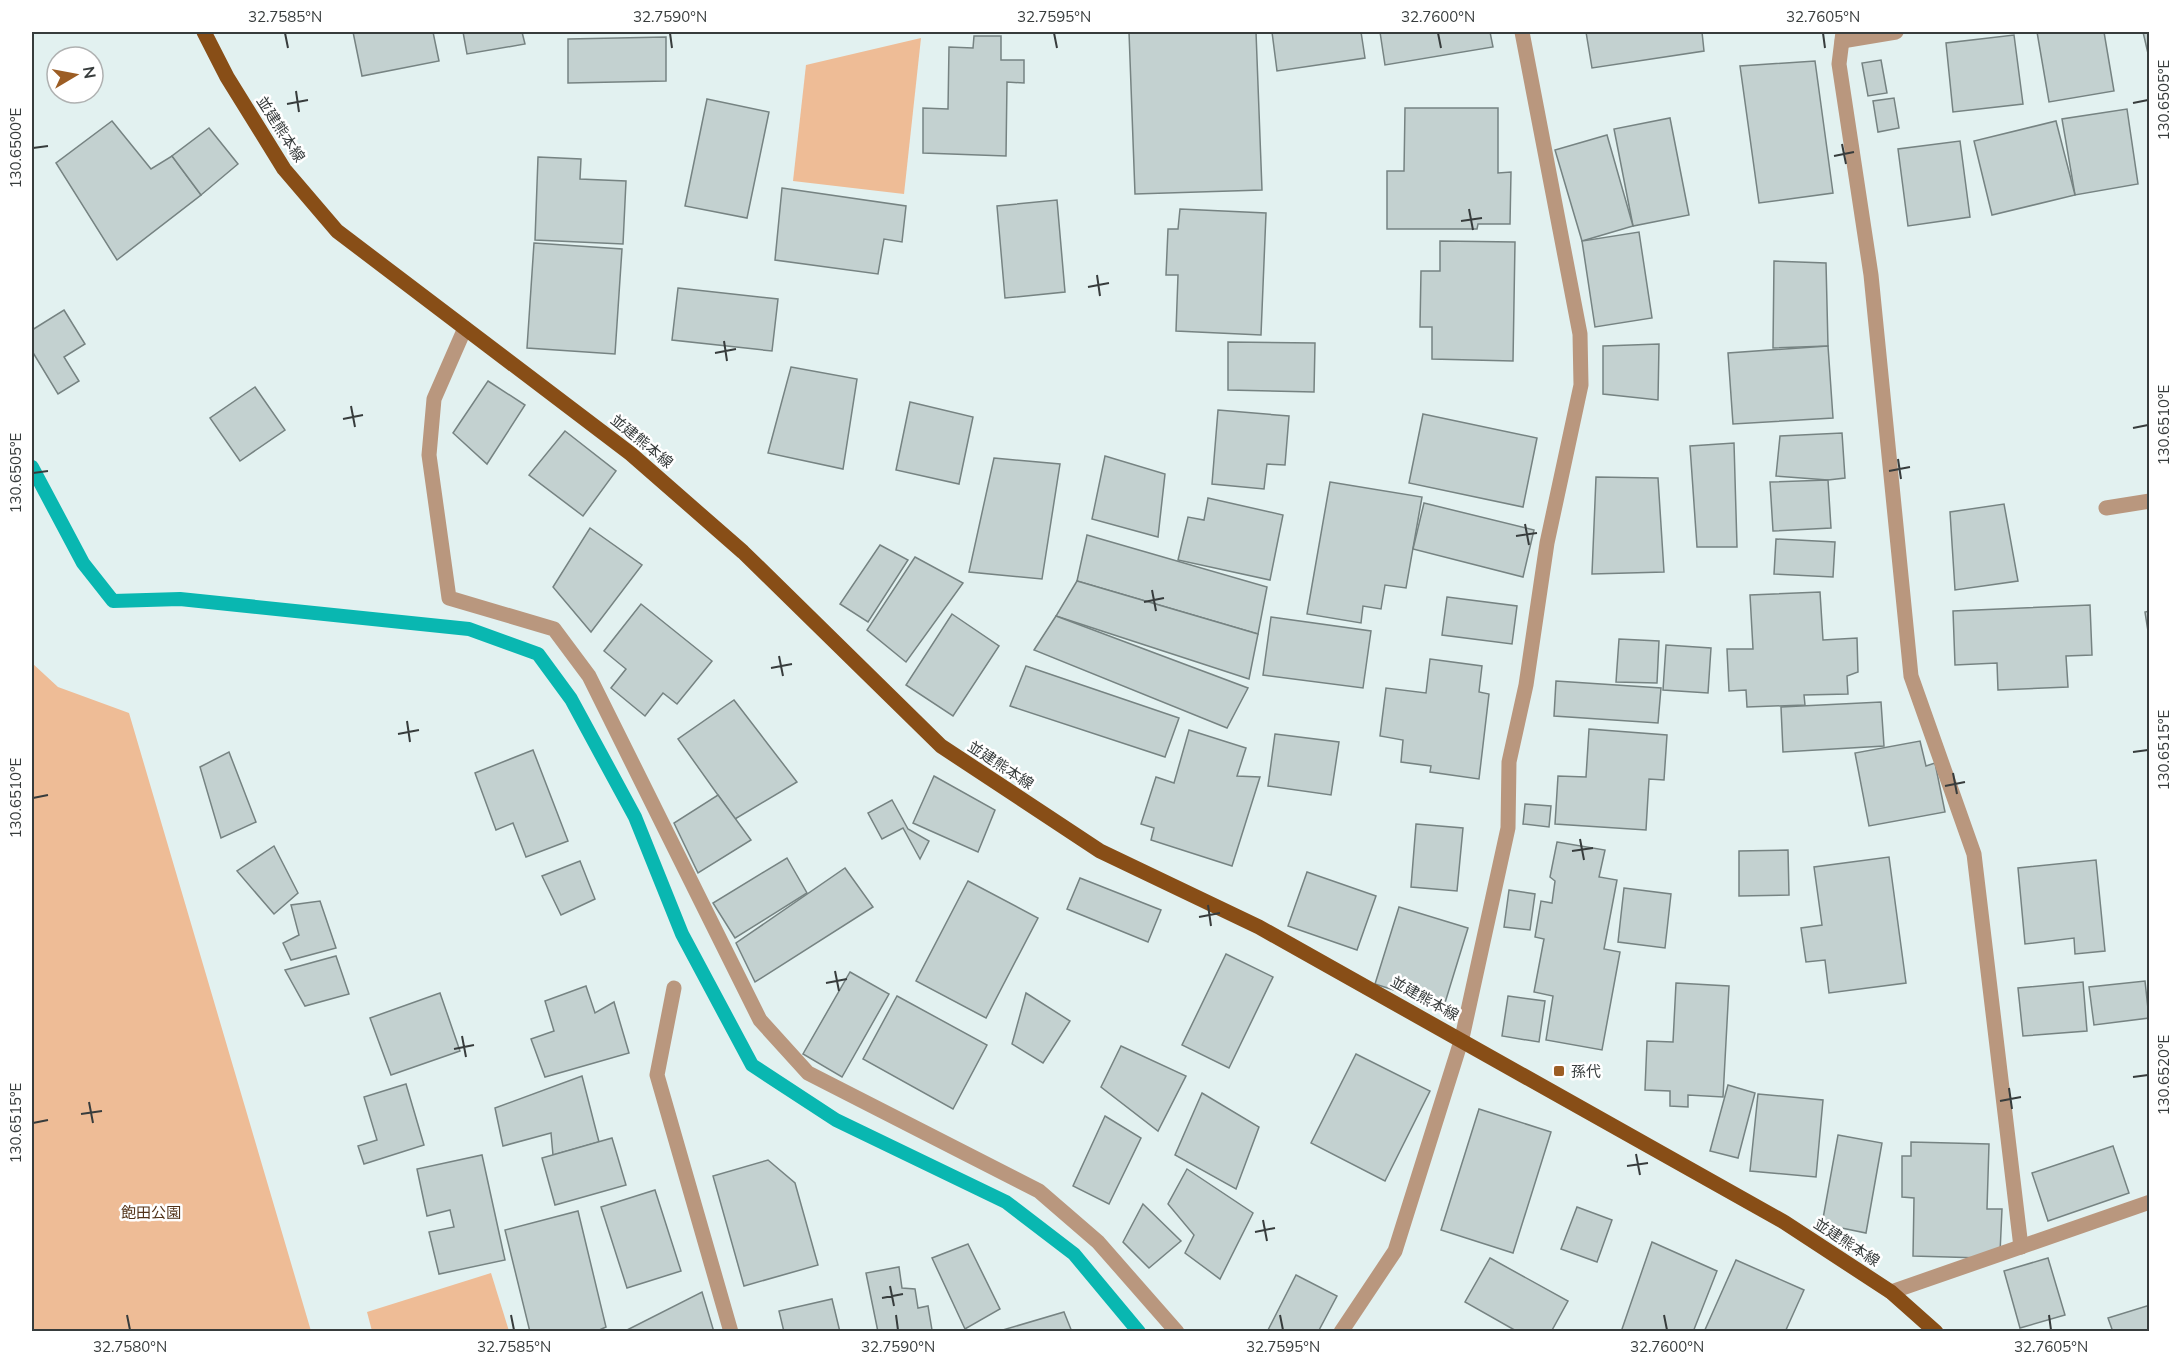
<svg xmlns="http://www.w3.org/2000/svg" width="2181" height="1363" viewBox="0 0 2181 1363" font-family="Mulish,'Noto Sans JP',sans-serif">
  <rect width="100%" height="100%" fill="#e2f1f0"/>
  <g fill="#eebc96">
    <path d="M921 38 904 194 793 181 806 65Z"/>
    <path d="M32 663 58 687 129 713 311 1331H32Z"/>
    <path d="M491 1273 509 1331H372L367 1312Z"/>
  </g>
  <g fill="none" stroke-linecap="round" stroke-linejoin="round">
    <path stroke="#09b7b1" stroke-width="14" d="M32 467 83 563 113 601 180 599 469 629 538 654 571 699 635 817 682 934 752 1065 836 1120 1006 1202 1074 1254 1139 1332"/>
  </g>
  <g fill="#c3d1d0" stroke="#768382" stroke-width="1.5">
    <path d="M353 32H433L439 61 362 76Z"/>
    <path d="M463 32H522L525 44 467 54Z"/>
    <path d="M1129 32H1256L1262 190 1135 194Z"/>
    <path d="M1272 32H1361L1365 58 1277 71Z"/>
    <path d="M1380 32H1490L1493 47 1385 65Z"/>
    <path d="M1586 32H1702L1704 51 1592 68Z"/>
    <path d="M2037 32H2104L2114 91 2049 102Z"/>
    <path d="M2143 32H2150V62Z"/>
    <path d="M2014 35 2023 104 1953 112 1946 43Z"/>
    <path d="M974 36H1001V60H1024V83L1007 82 1006 156 923 153V108L948 109 949 47 973 48Z"/>
    <path d="M666 37V81L568 83V39Z"/>
    <path d="M1881 60 1887 93 1868 96 1862 63Z"/>
    <path d="M1815 61 1833 193 1759 203 1740 66Z"/>
    <path d="M1894 98 1899 128 1878 132 1873 101Z"/>
    <path d="M707 99 769 112 747 218 685 206Z"/>
    <path d="M1405 108H1498V173L1511 172 1510 224H1478L1477 229H1387V171H1404Z"/>
    <path d="M2127 109 2138 184 2075 195 2062 119Z"/>
    <path d="M1670 118 1689 215 1633 226 1614 129Z"/>
    <path d="M112 121 151 169 172 156 201 195 117 260 56 163Z"/>
    <path d="M2056 121 2075 195 1992 215 1974 141Z"/>
    <path d="M209 128 238 164 201 195 172 156Z"/>
    <path d="M1607 135 1633 226 1582 241 1555 150Z"/>
    <path d="M1960 141 1970 217 1908 226 1898 149Z"/>
    <path d="M538 157 581 159 580 179 626 181 623 244 535 240Z"/>
    <path d="M782 188 906 206 902 242 884 239 878 274 775 260Z"/>
    <path d="M1057 200 1065 292 1005 298 997 206Z"/>
    <path d="M1180 209 1266 213 1261 335 1176 331 1178 275H1166L1168 229H1178Z"/>
    <path d="M1639 232 1652 318 1595 327 1582 241Z"/>
    <path d="M1440 241 1515 242 1513 361 1432 359V327H1420L1421 271H1440Z"/>
    <path d="M534 243 622 249 615 354 527 348Z"/>
    <path d="M1774 261 1826 263 1828 346 1773 348Z"/>
    <path d="M678 288 778 299 772 351 672 340Z"/>
    <path d="M64 310 85 344 64 357 79 381 58 394 32 351V330Z"/>
    <path d="M1228 342 1315 343 1314 392 1228 390Z"/>
    <path d="M1659 344 1658 400 1603 394V346Z"/>
    <path d="M1828 346 1833 418 1733 424 1728 353Z"/>
    <path d="M791 367 857 379 843 469 768 453Z"/>
    <path d="M488 381 525 405 487 464 453 433Z"/>
    <path d="M255 387 285 430 240 461 210 418Z"/>
    <path d="M910 402 973 417 959 484 896 470Z"/>
    <path d="M1218 410 1289 416 1285 465 1267 464 1264 489 1212 484Z"/>
    <path d="M1423 414 1537 438 1523 507 1409 483Z"/>
    <path d="M565 431 616 471 583 516 529 475Z"/>
    <path d="M1842 433 1845 478 1828 480 1776 476 1780 436Z"/>
    <path d="M1734 443 1737 547H1697L1690 446Z"/>
    <path d="M1105 456 1165 474 1158 537 1092 519Z"/>
    <path d="M994 458 1060 464 1042 579 969 572Z"/>
    <path d="M1596 477 1658 478 1664 572 1592 574Z"/>
    <path d="M1828 480 1831 528 1773 531 1770 482Z"/>
    <path d="M1330 482 1422 497 1406 588 1385 585 1381 609 1363 606 1361 623 1307 614Z"/>
    <path d="M1208 498 1283 515 1270 580 1178 560 1188 517 1204 520Z"/>
    <path d="M1424 503 1534 530 1523 577 1413 549Z"/>
    <path d="M2004 504 2018 581 1955 590 1950 512Z"/>
    <path d="M590 528 642 565 591 632 553 587Z"/>
    <path d="M1087 535 1267 587 1258 634 1077 581Z"/>
    <path d="M1776 539 1835 542 1833 577 1774 574Z"/>
    <path d="M880 545 908 560 868 622 840 604Z"/>
    <path d="M915 557 963 583 906 662 867 630Z"/>
    <path d="M1077 581 1258 634 1249 679 1056 616Z"/>
    <path d="M1820 592 1823 640 1857 638 1858 672 1847 676 1848 694 1804 695 1805 705 1747 707 1746 690 1729 691 1727 649H1753L1750 595Z"/>
    <path d="M1447 597 1517 606 1512 644 1442 635Z"/>
    <path d="M641 604 712 661 677 704 663 693 645 716 611 688 626 669 604 651Z"/>
    <path d="M2090 605 2092 655 2066 656 2068 687 1998 690 1997 663 1955 665 1953 611Z"/>
    <path d="M2150 611V644L2145 612Z"/>
    <path d="M952 614 999 646 953 716 906 685Z"/>
    <path d="M1056 616 1248 688 1227 728 1034 650Z"/>
    <path d="M1271 617 1371 631 1363 688 1263 675Z"/>
    <path d="M1619 639 1659 641 1657 683 1616 682Z"/>
    <path d="M1666 645 1711 648 1708 693 1663 690Z"/>
    <path d="M1430 659 1482 666 1479 692 1489 694 1479 779 1430 772 1431 766 1401 762 1403 740 1380 736 1386 688 1426 693Z"/>
    <path d="M1026 666 1179 718 1165 757 1010 706Z"/>
    <path d="M1556 681 1661 688 1658 723 1554 716Z"/>
    <path d="M734 700 797 782 735 819 678 739Z"/>
    <path d="M1881 702 1884 746 1783 752 1781 707Z"/>
    <path d="M1589 729 1667 735 1664 780 1649 779 1646 830 1555 824 1558 776 1586 777Z"/>
    <path d="M1189 730 1246 748 1237 776 1260 777 1232 866 1151 840 1154 828 1141 824 1156 777 1174 783Z"/>
    <path d="M1275 734 1339 742 1331 795 1268 786Z"/>
    <path d="M1920 741 1926 766 1935 763 1945 812 1869 826 1855 753Z"/>
    <path d="M533 750 568 841 526 857 513 823 496 830 475 773Z"/>
    <path d="M229 752 256 822 221 838 200 767Z"/>
    <path d="M934 776 995 810 978 852 913 823Z"/>
    <path d="M718 795 751 840 698 873 674 823Z"/>
    <path d="M892 800 908 829 929 841 920 859 903 828 882 839 868 813Z"/>
    <path d="M1525 804 1551 806 1549 827 1523 824Z"/>
    <path d="M1416 824 1463 828 1457 891 1411 887Z"/>
    <path d="M1557 842 1605 850 1599 877 1617 880 1604 949 1620 952 1602 1050 1546 1040 1553 996 1534 992 1544 939 1535 937 1541 901 1552 903 1555 881 1550 877Z"/>
    <path d="M274 846 298 893 274 914 237 871Z"/>
    <path d="M1788 850 1789 895 1739 896V851Z"/>
    <path d="M1889 857 1906 983 1829 993 1825 960 1806 962 1801 928 1822 925 1814 867Z"/>
    <path d="M787 858 807 893 735 938 713 903Z"/>
    <path d="M2096 860 2105 951 2075 954 2074 938 2025 944 2018 868Z"/>
    <path d="M580 861 595 899 561 915 542 876Z"/>
    <path d="M845 868 873 907 755 982 736 943Z"/>
    <path d="M1307 872 1376 896 1357 950 1288 926Z"/>
    <path d="M1080 878 1161 910 1148 942 1067 909Z"/>
    <path d="M968 881 1038 918 986 1018 916 981Z"/>
    <path d="M1624 888 1671 894 1665 948 1618 942Z"/>
    <path d="M1509 890 1535 894 1530 930 1504 927Z"/>
    <path d="M320 901 336 948 291 960 283 943 299 935 291 905Z"/>
    <path d="M1399 907 1468 928 1444 1006 1375 984Z"/>
    <path d="M1226 954 1273 977 1229 1068 1182 1045Z"/>
    <path d="M336 956 349 994 305 1006 285 970Z"/>
    <path d="M850 972 889 994 842 1077 803 1054Z"/>
    <path d="M2145 981 2149 1018 2094 1025 2089 987Z"/>
    <path d="M2083 982 2087 1031 2023 1036 2018 988Z"/>
    <path d="M1676 983 1729 986 1723 1097 1688 1095V1107L1670 1106V1091L1645 1090 1647 1041 1673 1042Z"/>
    <path d="M586 986 595 1013 614 1002 629 1053 545 1077 531 1039 554 1031 545 1001Z"/>
    <path d="M440 993 460 1051 391 1075 370 1018Z"/>
    <path d="M1026 993 1070 1021 1043 1063 1012 1044Z"/>
    <path d="M897 996 987 1045 953 1109 863 1059Z"/>
    <path d="M1508 996 1545 1001 1539 1042 1502 1036Z"/>
    <path d="M1121 1046 1186 1076 1158 1131 1101 1087Z"/>
    <path d="M1356 1054 1430 1091 1385 1181 1311 1143Z"/>
    <path d="M582 1076 599 1142 553 1155 551 1133 503 1146 495 1108Z"/>
    <path d="M406 1084 424 1145 364 1164 358 1146 377 1140 364 1097Z"/>
    <path d="M1728 1085 1755 1093 1738 1158 1710 1151Z"/>
    <path d="M1202 1093 1259 1127 1236 1189 1175 1155Z"/>
    <path d="M1758 1094 1823 1100 1816 1177 1750 1171Z"/>
    <path d="M1479 1109 1551 1132 1513 1253 1441 1230Z"/>
    <path d="M1105 1116 1141 1138 1109 1204 1073 1186Z"/>
    <path d="M1838 1135 1882 1143 1866 1233 1822 1224Z"/>
    <path d="M612 1138 626 1185 555 1205 542 1158Z"/>
    <path d="M1911 1142 1989 1144 1987 1209H2002L2000 1253 1982 1258 1913 1256 1914 1198 1902 1197V1156H1911Z"/>
    <path d="M2113 1146 2129 1193 2048 1221 2032 1173Z"/>
    <path d="M482 1155 505 1260 439 1274 429 1232 454 1227 450 1210 427 1216 417 1169Z"/>
    <path d="M768 1160 795 1183 818 1265 744 1286 713 1176Z"/>
    <path d="M1187 1169 1253 1213 1220 1279 1185 1253 1194 1235 1168 1204Z"/>
    <path d="M655 1190 681 1271 627 1288 601 1207Z"/>
    <path d="M1143 1204 1181 1241 1149 1268 1123 1242Z"/>
    <path d="M1577 1207 1612 1220 1597 1262 1561 1249Z"/>
    <path d="M578 1211 606 1327 595 1332H530L505 1230Z"/>
    <path d="M1652 1242 1717 1271 1693 1332H1621Z"/>
    <path d="M968 1244 1000 1309 965 1329 932 1258Z"/>
    <path d="M1490 1258 1568 1301 1551 1332H1518L1465 1302Z"/>
    <path d="M2048 1258 2065 1315 2020 1328 2004 1271Z"/>
    <path d="M1736 1260 1804 1290 1785 1332H1704Z"/>
    <path d="M899 1267 902 1288 915 1289 918 1308 928 1306 932 1330 878 1332 866 1273Z"/>
    <path d="M1296 1275 1337 1296 1318 1332H1267Z"/>
    <path d="M702 1292 714 1332H625V1331Z"/>
    <path d="M832 1299 840 1332H784L779 1311Z"/>
    <path d="M2150 1305V1332H2113L2108 1318Z"/>
    <path d="M1064 1312 1072 1332H996Z"/>
  </g>
  <g fill="none" stroke-linecap="round" stroke-linejoin="round">
    <g stroke="#b9977e" stroke-width="15">
      <path d="M1843 32 1839 64 1871 275 1911 676 1974 854 2021 1247"/>
      <path d="M1842 41 1896 32"/>
      <path d="M465 328 434 399 429 455 449 598 554 629 589 676 760 1020 808 1073 1039 1191 1098 1242 1177 1332"/>
      <path d="M2106 508 2150 501"/>
      <path d="M674 988 657 1075 731 1332"/>
      <path d="M1891 1292 2150 1202"/>
      <path d="M1341 1332 1395 1251 1462 1038 1508 828 1509 762 1526 685 1547 543 1581 385 1580 334 1522 32"/>
    </g>
    <path stroke="#884e17" stroke-width="15" d="M204 32 227 77 284 169 337 231 631 454 743 552 941 746 1100 851 1259 927 1784 1222 1891 1292 1936 1332"/>
  </g>
  <path fill="none" stroke="#373c3c" stroke-width="2" d="M285 33 288 48M670 33 672 48M1054 33 1057 48M1438 33 1441 48M1823 33 1825 48M296 91 299 112M2133 103 2148 100M287 104 308 100M1842 144 1846 164M33 148 48 146M1834 156 1854 152M1469 209 1473 230M1461 221 1482 218M1097 275 1100 296M1088 287 1109 283M724 341 727 361M715 353 736 349M351 406 355 427M343 419 363 415M2133 428 2148 425M1898 459 1901 479M1889 471 1910 467M33 473 48 471M1525 524 1529 545M1516 536 1537 533M1152 590 1156 611M1144 602 1164 598M779 656 783 676M771 668 792 664M407 721 410 742M398 734 419 730M2133 752 2148 750M1953 773 1957 794M1945 786 1965 782M33 798 48 795M1580 839 1584 860M1572 851 1593 848M1208 905 1211 926M1199 917 1220 913M835 971 839 991M826 983 847 979M462 1036 466 1057M454 1049 474 1045M2133 1077 2148 1075M2009 1088 2012 1109M2000 1101 2021 1097M89 1102 93 1123M81 1114 102 1111M33 1123 48 1120M1636 1154 1640 1175M1627 1166 1648 1163M1263 1220 1267 1241M1255 1232 1275 1228M890 1286 894 1306M882 1298 903 1294M127 1315 130 1330M511 1315 514 1330M896 1315 898 1330M1280 1315 1283 1330M1664 1315 1667 1330M2049 1315 2051 1330"/>
  <rect fill="#9c5d24" stroke="#fff" stroke-width="2" x="1553" y="1065" width="12" height="12" rx="3"/>
  <g text-anchor="middle" dominant-baseline="central" stroke-width="5" stroke-linejoin="round" paint-order="stroke">
    <g font-size="15" fill="#373c3c" stroke="#fff">
      <text transform="translate(281 129) rotate(57)">並建熊本線</text>
      <text transform="translate(642 441) rotate(39)">並建熊本線</text>
      <text transform="translate(1001 765) rotate(33)">並建熊本線</text>
      <text transform="translate(1425 998) rotate(29)">並建熊本線</text>
      <text transform="translate(1847 1242) rotate(33)">並建熊本線</text>
    </g>
    <g font-size="15" fill="#373c3c" stroke="#fff" text-anchor="start">
      <text x="1571" y="1071">孫代</text>
    </g>
    <g font-size="15" fill="#523319" stroke="#fff">
      <text x="151" y="1212">飽田公園</text>
    </g>
  </g>
  <rect width="2181" height="1363" fill="none" stroke="#ffffff" stroke-width="66"/>
  <g transform="translate(75 75) rotate(80)"><circle r="28" fill="#ffffff" stroke="#afb1b1" stroke-width="1.5"/>
  <path d="M0-4.5L10 22L0 15L-10 22Z" fill="#9c5d24"/>
  <text y="-9" font-size="16" font-weight="bold" text-anchor="middle" fill="#373c3c">N</text>
  </g>
  <rect x="33" y="33" width="2115" height="1297" fill="none" stroke="#373c3c" stroke-width="2"/>
  <g font-size="15" text-anchor="middle" fill="#373c3c">
    <text x="285" y="22">32.7585°N</text>
    <text x="670" y="22">32.7590°N</text>
    <text x="1054" y="22">32.7595°N</text>
    <text x="1438" y="22">32.7600°N</text>
    <text x="1823" y="22">32.7605°N</text>
    <text transform="translate(2164 100) rotate(-90)" y="5">130.6505°E</text>
    <text transform="translate(16 148) rotate(-90)" y="5">130.6500°E</text>
    <text transform="translate(2164 425) rotate(-90)" y="5">130.6510°E</text>
    <text transform="translate(16 473) rotate(-90)" y="5">130.6505°E</text>
    <text transform="translate(2164 750) rotate(-90)" y="5">130.6515°E</text>
    <text transform="translate(16 798) rotate(-90)" y="5">130.6510°E</text>
    <text transform="translate(2164 1075) rotate(-90)" y="5">130.6520°E</text>
    <text transform="translate(16 1123) rotate(-90)" y="5">130.6515°E</text>
    <text x="130" y="1352">32.7580°N</text>
    <text x="514" y="1352">32.7585°N</text>
    <text x="898" y="1352">32.7590°N</text>
    <text x="1283" y="1352">32.7595°N</text>
    <text x="1667" y="1352">32.7600°N</text>
    <text x="2051" y="1352">32.7605°N</text>
  </g>
</svg>
